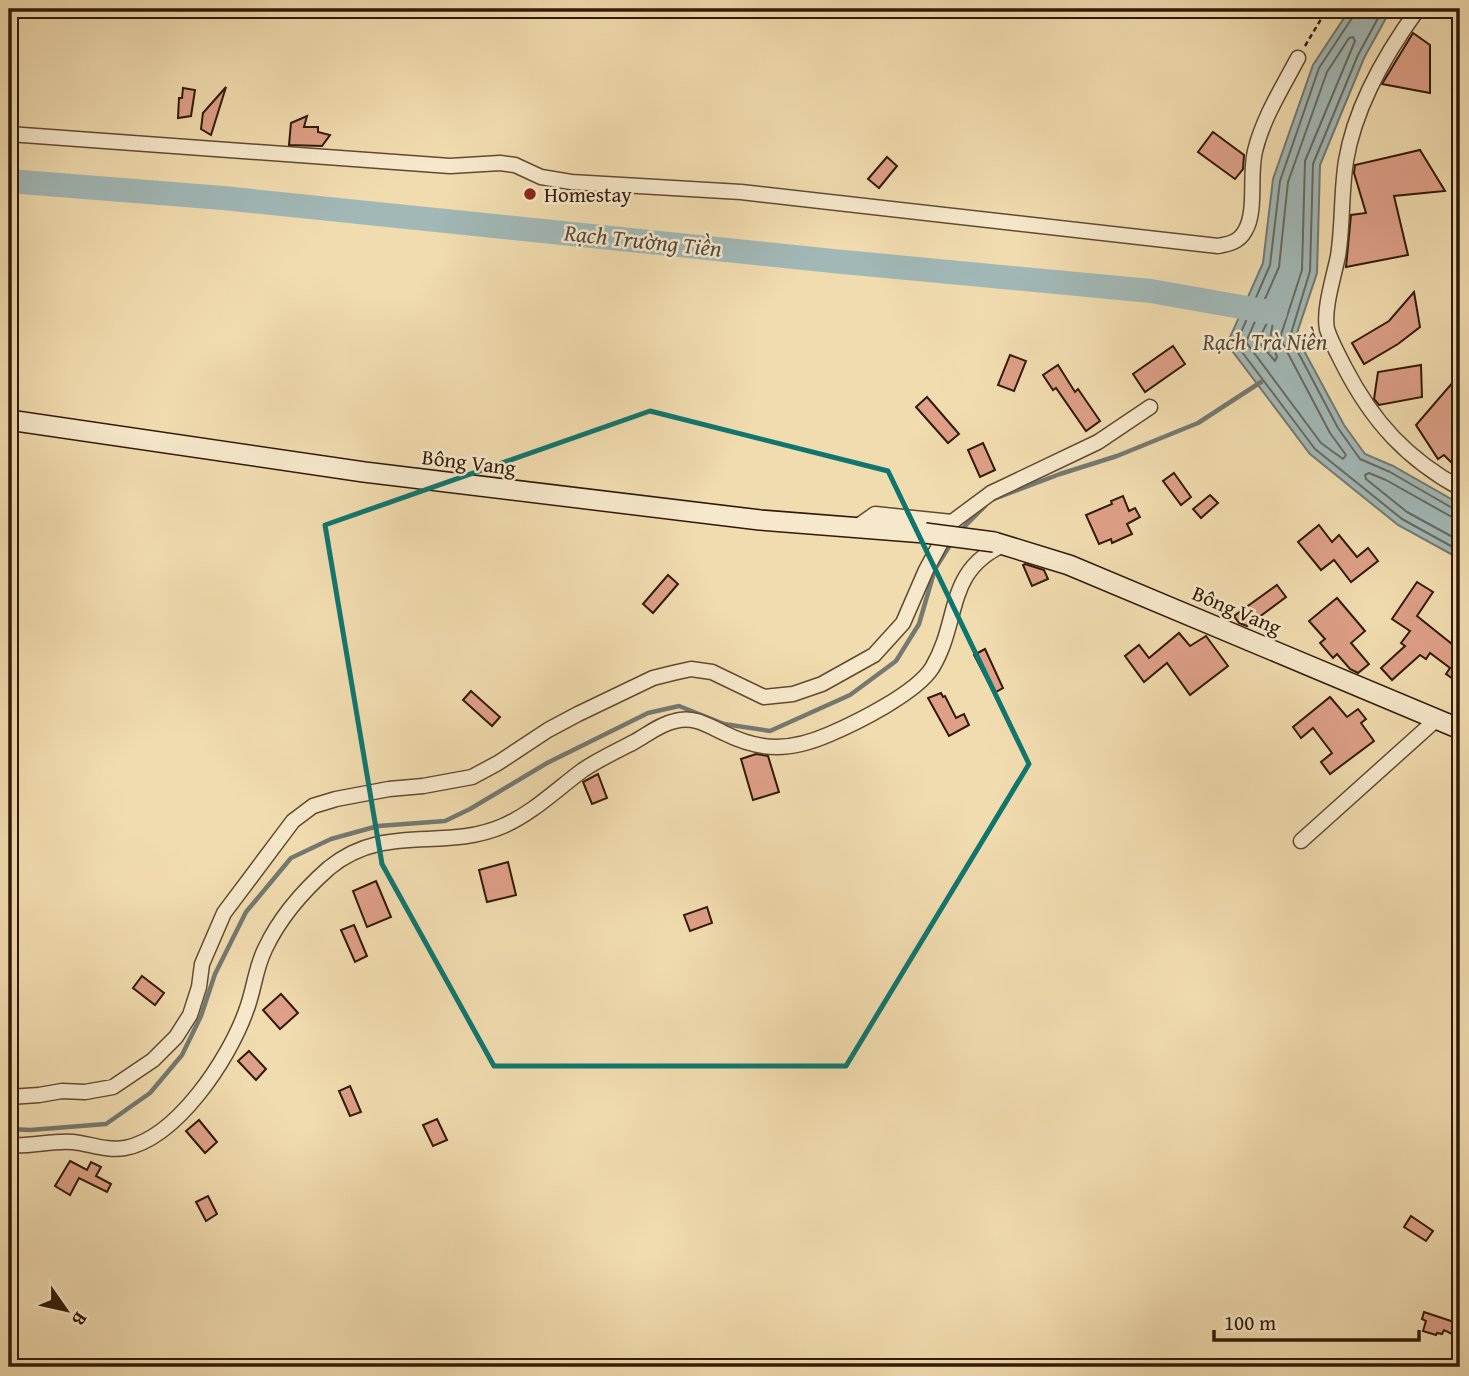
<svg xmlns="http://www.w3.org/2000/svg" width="1469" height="1376" viewBox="0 0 1469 1376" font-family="'Gentium Book Plus',serif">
  <rect width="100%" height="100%" fill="#f1dcaf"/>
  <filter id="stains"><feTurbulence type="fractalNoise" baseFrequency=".00286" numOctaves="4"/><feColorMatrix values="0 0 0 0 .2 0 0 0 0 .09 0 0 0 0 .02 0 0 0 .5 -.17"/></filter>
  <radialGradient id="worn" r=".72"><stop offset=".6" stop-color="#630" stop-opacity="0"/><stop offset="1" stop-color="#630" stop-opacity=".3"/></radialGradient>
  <path fill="#a1b8b7" stroke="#747971" stroke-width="2" d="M1350 9H1391L1364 58 1320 165 1317 273 1296 336 1344 425 1365 454 1393 466 1460 504V559L1398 525 1310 454 1227 344 1263 263 1273 179 1313 65Z"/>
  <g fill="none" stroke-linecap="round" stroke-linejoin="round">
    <g stroke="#68695f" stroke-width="2">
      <path d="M1355 9 1354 15 1319 68 1280 181 1270 265 1236 344 1315 449 1402 519 1460 551"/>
      <path d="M1383 9 1358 55 1313 164 1310 271 1290 337 1338 428 1360 459 1390 472 1454 509 1460 510"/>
      <path d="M1353 37 1355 41 1305 161 1302 270 1281 335 1283 344 1330 433 1346 455 1343 459 1321 443 1246 342 1279 267 1288 182 1327 72 1349 38Z"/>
      <path d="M1269 319 1273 322 1270 340 1277 357 1275 361 1258 341Z"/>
      <path d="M1460 518 1450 516 1386 480 1369 473 1365 475 1366 479 1407 512 1460 541"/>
    </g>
    <g stroke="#747971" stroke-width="4.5">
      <path d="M991 500 1060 474 1117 456 1198 423 1261 382"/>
      <path d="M959 532 985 506"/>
      <path d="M9 1129 30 1130 106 1124 150 1093 182 1055 201 1016 215 974 246 912 291 858 331 839 378 826 445 821 470 809 547 763 648 713 679 706 724 724 770 731 850 695 896 661 919 624 935 569 952 542"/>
    </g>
    <path stroke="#a1b8b7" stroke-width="24" d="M9 181 223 198 833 261 1151 291 1275 313"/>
  </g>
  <g fill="#dea088" stroke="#301a07" stroke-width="2">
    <path d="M1413 33 1430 45V93L1382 84Z"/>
    <path d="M226 87 211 135 201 129 203 113Z"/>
    <path d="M183 88 195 90 191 116 178 118 179 98H182Z"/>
    <path d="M307 116 304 127H318V132L330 135 322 146 289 145 291 123Z"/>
    <path d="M1213 132 1244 155 1243 169 1235 179 1198 152Z"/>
    <path d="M1420 150 1445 191 1394 196 1408 255 1346 267 1351 215 1366 213 1354 173 1355 165Z"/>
    <path d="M887 157 897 166 879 188 868 179Z"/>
    <path d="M1414 292 1420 327 1398 344 1364 364 1352 343 1389 321Z"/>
    <path d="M1173 346 1185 364 1145 392 1133 374Z"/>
    <path d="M1010 355 1026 361 1014 391 998 385Z"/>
    <path d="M1058 365 1075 392 1078 389 1100 421 1086 431 1056 388 1053 390 1043 375Z"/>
    <path d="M1421 365 1422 397 1379 405 1374 399 1378 372Z"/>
    <path d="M1460 374V471L1444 455 1438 459 1416 425Z"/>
    <path d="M927 397 959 434 948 443 916 407Z"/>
    <path d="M983 443 995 470 980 477 968 450Z"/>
    <path d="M1174 473 1191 497 1181 505 1163 481Z"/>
    <path d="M1210 495 1218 503 1201 518 1193 509Z"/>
    <path d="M1123 496 1129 511 1135 508 1140 517 1127 524 1132 534 1112 543 1111 539 1099 544 1086 515 1112 504 1111 501Z"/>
    <path d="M1319 525 1332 542 1339 535 1357 557 1368 548 1378 561 1351 582 1334 560 1321 570 1298 542Z"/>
    <path d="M1025 564 1044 570 1048 579 1032 586 1023 565Z"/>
    <path d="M668 575 678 584 653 613 643 604Z"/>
    <path d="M1417 582 1433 592 1417 616 1452 644 1460 633V676L1456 681 1446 674 1450 668 1430 653 1426 659 1420 655 1392 680 1381 668 1405 646 1401 643 1410 631 1392 619Z"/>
    <path d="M1277 585 1286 597 1247 626 1239 623 1234 616Z"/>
    <path d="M1337 598 1365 631 1351 643 1369 664 1358 673 1350 669 1337 654 1333 658 1320 643 1325 639 1309 621Z"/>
    <path d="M1179 633 1190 646 1206 636 1228 666 1190 695 1167 663 1144 682 1125 656 1139 645 1149 658Z"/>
    <path d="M985 649 1003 688 994 693 974 655Z"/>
    <path d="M471 691 500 717 492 726 463 700Z"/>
    <path d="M941 693 943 697 945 696 956 718 964 714 969 725 949 736 928 698Z"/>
    <path d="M1330 697 1347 717 1358 709 1366 719 1361 723 1374 741 1330 774 1321 762 1332 753 1313 728 1301 738 1293 727Z"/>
    <path d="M756 754 768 756 779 792 753 800 741 759Z"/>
    <path d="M598 774 607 798 592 804 583 782Z"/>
    <path d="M508 862 516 895 487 902 479 870Z"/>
    <path d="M376 881 391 917 367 927 353 891Z"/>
    <path d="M707 907 712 923 690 931 684 915Z"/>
    <path d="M354 925 367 956 355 962 341 930Z"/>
    <path d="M142 976 164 993 155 1005 133 988Z"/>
    <path d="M281 994 298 1013 280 1029 263 1010Z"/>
    <path d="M249 1051 266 1069 256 1080 238 1061Z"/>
    <path d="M350 1086 361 1112 350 1116 339 1091Z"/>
    <path d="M437 1119 447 1140 433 1146 423 1125Z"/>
    <path d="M199 1120 217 1142 205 1153 186 1131Z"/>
    <path d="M70 1161 87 1170 91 1162 101 1167 96 1176 111 1184 107 1192 79 1178 70 1195 55 1186Z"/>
    <path d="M208 1196 217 1214 206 1221 196 1202Z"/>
    <path d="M1411 1216 1433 1231 1426 1241 1404 1227Z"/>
    <path d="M1424 1312 1460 1324V1338L1444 1330 1442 1334 1437 1333 1436 1335 1423 1331 1426 1321 1422 1319Z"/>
  </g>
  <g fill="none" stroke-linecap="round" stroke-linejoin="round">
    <defs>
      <g id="street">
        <path d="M1418 9C1386 53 1355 106 1346 161 1341 192 1343 225 1338 256 1334 276 1323 310 1327 329 1331 342 1339 356 1345 368 1373 422 1407 459 1460 488"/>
        <path d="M9 134 450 166 500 163 515 165 541 177 571 182 741 192 1218 246C1229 244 1239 242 1245 231 1257 211 1249 176 1255 151 1263 118 1282 88 1298 58"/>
        <path d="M858 526 875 514 952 522"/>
        <path d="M1301 841 1438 718"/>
        <path d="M9 1097 39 1095 62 1091 85 1092 113 1087 153 1060 176 1037 190 1015 199 987 202 964 224 913 293 821 313 806 336 799 389 789 423 786 472 777 498 763 548 730 578 714 653 678 673 673 691 669 712 672 764 697 793 694 822 684 874 655 903 623 926 570 952 522 991 493 1098 442 1150 407"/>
        <path d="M9 1145C31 1147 52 1140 73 1142 91 1144 106 1151 125 1148 177 1138 229 1059 246 1011 254 991 255 969 265 949 279 919 304 890 329 868 385 822 443 852 503 826 533 813 557 789 583 770 599 759 617 751 634 742 647 735 660 724 675 721 694 716 707 725 724 733 762 752 791 751 830 734 858 722 916 693 932 668 961 620 944 571 1005 544"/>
      </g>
      <g id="secondary">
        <path d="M9 420 364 472 760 520 925 533"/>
        <path d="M994 542 1069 565 1460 729"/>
      </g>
    </defs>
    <use href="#street" stroke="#604a31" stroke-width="17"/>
    <use href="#secondary" stroke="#301a07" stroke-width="22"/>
    <path stroke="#301a07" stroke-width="2.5" stroke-dasharray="5 3.5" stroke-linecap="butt" d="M1305 46 1327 9"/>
    <use href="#street" stroke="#f6e8cb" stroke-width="14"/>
    <use href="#secondary" stroke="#f6e8cb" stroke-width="19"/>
    <defs>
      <path id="secondary-bridge" d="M925 533 994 542"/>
    </defs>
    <use href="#secondary-bridge" stroke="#301a07" stroke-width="22" stroke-linecap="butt"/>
    <use href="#secondary-bridge" stroke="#f6e8cb" stroke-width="19"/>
  </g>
  <path fill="none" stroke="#0f766e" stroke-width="5" stroke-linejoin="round" d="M650 411 888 471 1029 764 846 1066H494L382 864 325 525Z"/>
  <circle fill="#8f2418" stroke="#f6e8cb" stroke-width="2.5" cx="530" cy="194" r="7"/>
  <g text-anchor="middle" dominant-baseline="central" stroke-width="5" stroke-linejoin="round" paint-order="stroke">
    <g font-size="21" fill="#301a07" stroke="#f6e8cb" text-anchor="start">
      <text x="544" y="194">Homestay</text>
    </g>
    <g font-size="21" fill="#301a07" stroke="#f6e8cb">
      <text transform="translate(469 462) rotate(7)">Bông Vang</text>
      <text transform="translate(1237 610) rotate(23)">Bông Vang</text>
    </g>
    <g font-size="23" font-style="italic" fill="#52493c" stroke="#f6e8cb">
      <text transform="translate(643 240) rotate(6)">Rạch Trường Tiền</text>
      <text x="1265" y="341">Rạch Trà Niền</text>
    </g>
  </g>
  <rect width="1469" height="1376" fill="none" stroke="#f1dcaf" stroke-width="35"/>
  <rect x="10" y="10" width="1448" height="1355" fill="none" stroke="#301a07" stroke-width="3.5"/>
  <rect x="18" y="18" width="1434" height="1341" fill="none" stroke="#301a07" stroke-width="2"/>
  <g transform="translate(66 1310) rotate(124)" stroke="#f6e8cb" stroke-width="5" paint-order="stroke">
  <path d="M0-5L12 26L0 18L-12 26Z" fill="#301a07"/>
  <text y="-10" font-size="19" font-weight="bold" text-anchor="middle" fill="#301a07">B</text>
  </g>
  <path d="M1214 1330v10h205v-10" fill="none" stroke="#301a07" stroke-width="3.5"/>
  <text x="1224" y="1330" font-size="21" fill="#301a07" stroke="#f6e8cb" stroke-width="5" paint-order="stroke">100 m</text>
  <rect width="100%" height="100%" filter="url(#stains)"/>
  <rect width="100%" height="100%" fill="url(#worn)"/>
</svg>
